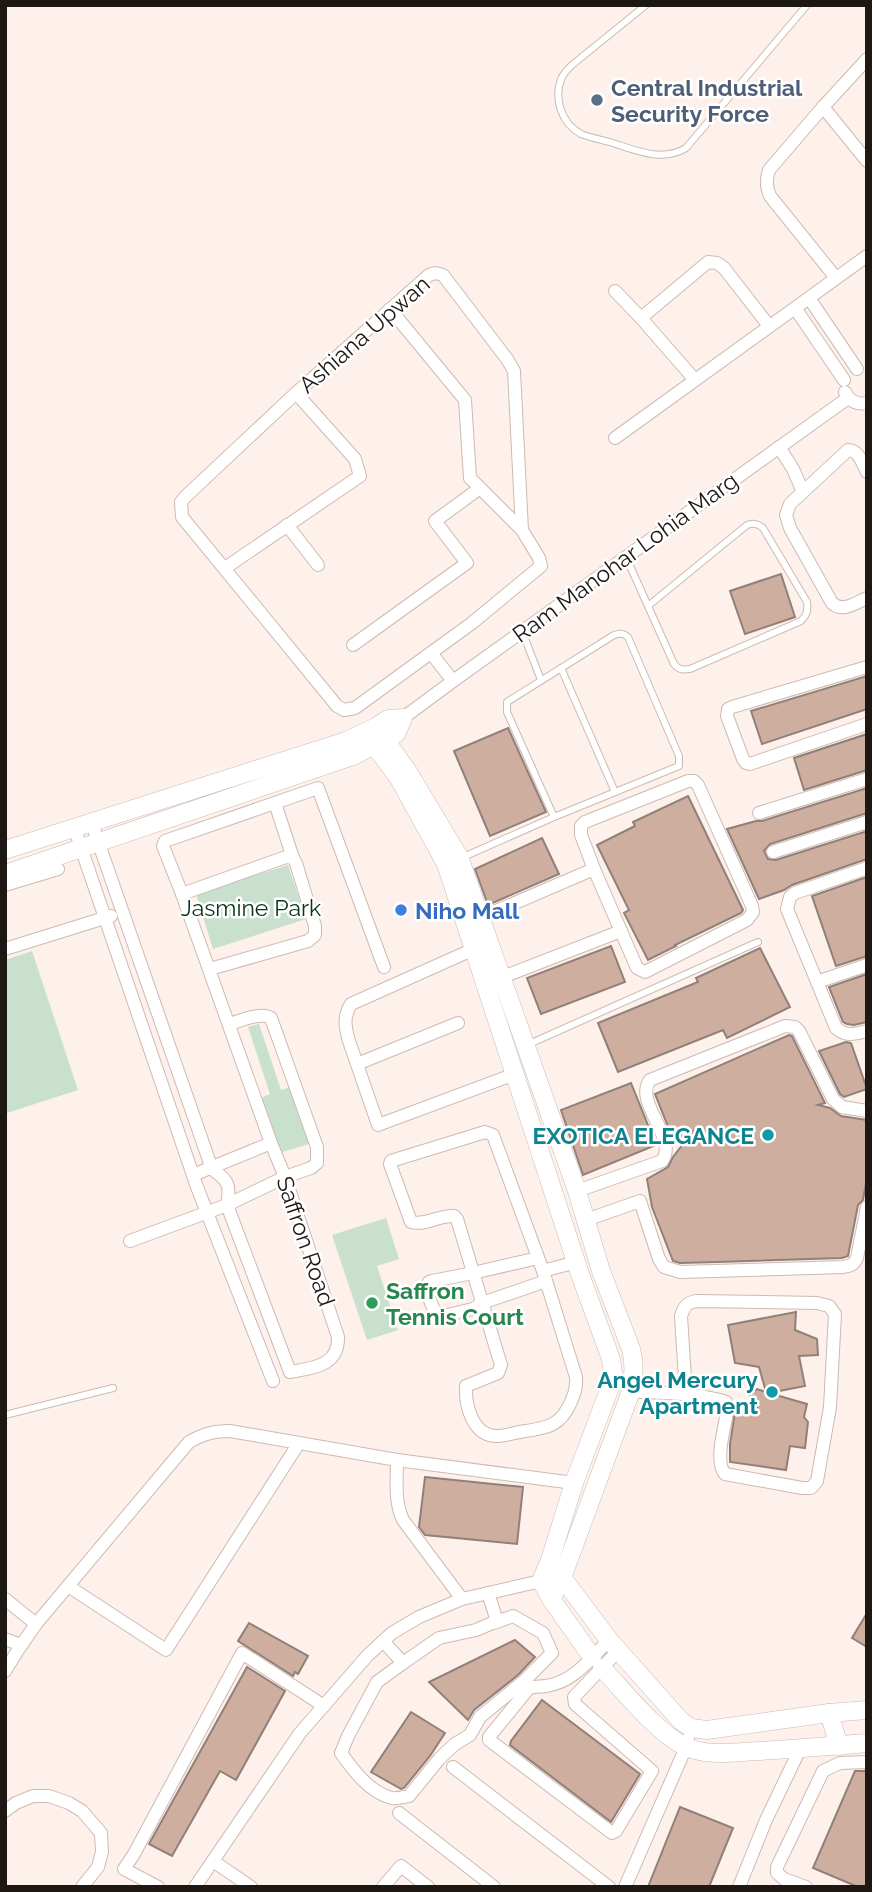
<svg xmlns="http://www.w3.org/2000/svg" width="872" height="1892" viewBox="0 0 872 1892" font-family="Raleway,sans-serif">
  <rect width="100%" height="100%" fill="#fef0ea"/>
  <g fill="#c8e0cd">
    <path d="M288 865 306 919 213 949 196 894Z"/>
    <path d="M32 951 78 1090 7 1113 5 1108V960Z"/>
    <path d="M259 1024 281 1090 290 1087 309 1144 279 1153 261 1098 270 1094 248 1027Z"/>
    <path d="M386 1218 399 1259 377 1266 398 1330 367 1340 332 1235Z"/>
  </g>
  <g fill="#cdae9f" stroke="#908079" stroke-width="2">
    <path d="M781 574 795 617 745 634 730 591Z"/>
    <path d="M867 676V709L762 744 751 711Z"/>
    <path d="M508 728 546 812 490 836 454 751Z"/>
    <path d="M867 734V770L804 790 794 758Z"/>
    <path d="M867 788V813L770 844 764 851 768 859 776 860 867 831V859L792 885 784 890 759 899 727 829 756 821H762Z"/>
    <path d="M688 796 743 910 741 913 675 945 676 946 648 960 624 913 629 910 597 845 635 826 633 822Z"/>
    <path d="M542 838 559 874 488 905 475 869Z"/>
    <path d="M867 877V956L836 966 812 896Z"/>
    <path d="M611 946 625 982 541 1014 527 978Z"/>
    <path d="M760 948 790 1007 727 1038 723 1030 618 1072 598 1023 698 982 696 978Z"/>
    <path d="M867 974V1022L854 1025 847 1024 843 1022 829 987Z"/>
    <path d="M789 1035 792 1036 825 1103 818 1105 830 1108 841 1116 867 1120V1178L863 1200 858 1205 848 1256 842 1258 718 1262 680 1263 673 1261 652 1207 647 1179 668 1167 673 1157 693 1131 673 1139 655 1094Z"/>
    <path d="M846 1042 851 1043 867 1089 844 1097 840 1094 819 1051Z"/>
    <path d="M631 1083 656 1145 583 1175 561 1110Z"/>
    <path d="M796 1312 795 1330 817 1339 818 1355 799 1356 805 1386 769 1393 807 1404 804 1417 808 1422 805 1448 790 1446 786 1470 730 1462V1444L736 1405 757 1407 749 1394 757 1389 766 1392 759 1367 735 1363 728 1325Z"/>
    <path d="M425 1477 523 1487 517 1544 425 1535 419 1527Z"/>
    <path d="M867 1613V1647L852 1638Z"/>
    <path d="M249 1623 308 1656 298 1674 295 1672 293 1676 238 1641Z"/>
    <path d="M515 1640 535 1657 518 1675 474 1710 468 1720 429 1682Z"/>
    <path d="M247 1667 285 1691 236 1780 220 1771 172 1856 149 1844Z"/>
    <path d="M542 1700 640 1774 611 1822 510 1745 511 1741Z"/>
    <path d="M411 1712 445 1733 430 1756 404 1788 401 1789 371 1772Z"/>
    <path d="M855 1771H867V1887H858L813 1868Z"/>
    <path d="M680 1807 733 1828 709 1887H648Z"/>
  </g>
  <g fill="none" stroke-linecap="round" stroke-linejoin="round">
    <defs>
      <g id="lane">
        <path d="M646 5 572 65C569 68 564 73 562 77 553 98 561 123 581 134 591 138 603 140 613 143 637 151 663 162 686 148L807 5"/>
        <path d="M626 557 674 664C679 670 682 670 690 669L801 621C807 615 808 611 807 602L763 528C757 523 753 523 747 525L648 606"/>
        <path d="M522 631 541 680"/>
        <path d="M561 668 615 792"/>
        <path d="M461 858 554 817 679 766V756L628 637C623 633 620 633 614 635L507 702V712L554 817"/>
        <path d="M527 1045 758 942"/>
        <path d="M5 1415 113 1388"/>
      </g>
      <g id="street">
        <path d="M823 107 867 161"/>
        <path d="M435 273 443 275 507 359 514 371 522 530 539 558 541 566 472 623 355 708 344 710 337 706 182 517 181 502 185 497 296 393 429 275Z"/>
        <path d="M836 278 770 196C766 186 766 180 769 170L823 107 867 59"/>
        <path d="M615 291 641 318 695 380"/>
        <path d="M809 298 857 369"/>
        <path d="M795 308 844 380"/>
        <path d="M390 309 465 400 470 478 522 530"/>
        <path d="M641 318 708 262 717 263 724 268 769 326"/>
        <path d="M845 392C849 401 857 405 867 403"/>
        <path d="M615 438 867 256"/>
        <path d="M779 447 793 469 803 492"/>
        <path d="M867 472C862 463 859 450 848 450L790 504 786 515 790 528 832 603C843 613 855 603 867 598"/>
        <path d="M287 525 318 565"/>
        <path d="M225 568 360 476 355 459 296 393"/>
        <path d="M353 645 467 563 435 521 480 488"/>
        <path d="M431 653 453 681"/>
        <path d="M867 667 732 707 728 709 727 716 743 759 746 763 750 764 867 724"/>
        <path d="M403 718 453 681 848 398"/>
        <path d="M688 781H694L698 785 752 906 753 912 747 920 645 972 637 968 594 869 581 835V826L585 822Z"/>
        <path d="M275 803 293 858"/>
        <path d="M759 813 867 779"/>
        <path d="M91 821 212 1169C228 1180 231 1185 227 1205L290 1372C313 1368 339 1366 338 1337L285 1177 271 1143 193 1175"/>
        <path d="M74 827 197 1187 273 1381"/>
        <path d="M773 852 867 822"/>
        <path d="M867 868 795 893 790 897 787 909 836 1028C846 1037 855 1034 867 1031"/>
        <path d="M5 885 58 869"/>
        <path d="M182 894 163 846 165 841 318 788 384 967"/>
        <path d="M480 918 594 869"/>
        <path d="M5 949 111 916"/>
        <path d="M474 949 351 1004C343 1017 345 1027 349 1041L378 1125 515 1074"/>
        <path d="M210 969 308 941 315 935V926L296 863 293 858 286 857 182 894 271 1143"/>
        <path d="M500 978 621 931"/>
        <path d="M817 982 867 965"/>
        <path d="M357 1064 458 1023"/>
        <path d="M577 1191 662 1161C679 1139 633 1102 650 1080L785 1026 795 1027 799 1031 833 1099 842 1107 867 1111"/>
        <path d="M586 1220 640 1201 659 1259 664 1267 680 1272 843 1267C850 1266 854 1265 857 1258L867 1207"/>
        <path d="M130 1241 227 1205 285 1177 311 1168 317 1163V1147L271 1018C260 1012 242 1020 230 1024"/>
        <path d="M538 1258 473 1273 432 1281 429 1282 426 1288C430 1298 432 1315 443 1316L473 1309 482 1303 546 1281"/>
        <path d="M543 1271 493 1135 485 1132 391 1161 390 1164 411 1222C425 1226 439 1215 454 1216L457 1219 501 1365 498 1373 466 1386C465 1406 473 1437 498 1436 505 1436 513 1433 520 1432 544 1428 559 1428 570 1404 574 1395 577 1388 576 1377L543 1271 576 1262"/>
        <path d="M631 1391C662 1394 696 1392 726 1402L728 1408C725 1425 714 1462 725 1474L802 1488H811L817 1481 830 1407 835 1314 829 1306 817 1303 696 1301C686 1303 684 1307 681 1316L686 1395"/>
        <path d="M397 1460C397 1480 394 1501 403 1520L462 1599"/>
        <path d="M68 1586 166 1650 299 1443"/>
        <path d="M5 1599 36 1624"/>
        <path d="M5 1639 21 1645"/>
        <path d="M609 1640C591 1658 574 1682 546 1686 540 1687 536 1686 529 1688L489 1737V1740L612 1833 616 1831 652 1771 575 1704 574 1697 619 1650"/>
        <path d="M383 1641 403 1663 377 1682 348 1736 341 1753C353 1770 370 1793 392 1798 397 1799 403 1797 409 1796L440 1758 455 1744 470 1735 480 1717 524 1681 552 1653 543 1633 513 1616 494 1623"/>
        <path d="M403 1663 439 1638 476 1630 497 1621 488 1593"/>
        <path d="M5 1671 18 1650 36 1624 189 1442C203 1434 214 1431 230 1431L397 1460 574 1483"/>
        <path d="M453 1767 609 1887"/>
        <path d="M5 1811 16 1803 33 1796H49L69 1803 82 1811 101 1833 102 1852 98 1867 82 1887"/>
        <path d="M399 1813 494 1887"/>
        <path d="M213 1861 251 1887"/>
        <path d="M158 1887 124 1869 134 1854 242 1653 324 1706"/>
        <path d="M195 1887 300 1733 368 1655 392 1633 419 1617 462 1599 541 1581"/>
        <path d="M383 1887 401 1866 428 1887"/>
        <path d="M625 1887 686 1747 688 1739"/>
        <path d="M739 1887 766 1820 800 1749"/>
        <path d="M806 1887 784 1879 777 1873V1867L823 1771 840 1763 867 1762"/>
      </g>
      <g id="secondary">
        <path d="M376 727 408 772 459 857 577 1191 601 1271 631 1349C635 1364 634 1376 631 1391L562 1578 551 1599"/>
        <path d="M365 733 398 777 446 864 581 1277 611 1359 613 1373 609 1390 574 1483 550 1560 541 1581 551 1599 592 1657"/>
        <path d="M5 850 346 741 376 727 388 719 403 718 396 734 353 756 5 874"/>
        <path d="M558 1572 609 1640 681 1721 691 1728 707 1730 829 1713 867 1710"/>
        <path d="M602 1668C624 1691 656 1732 684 1746 707 1757 734 1752 759 1751 795 1749 831 1746 867 1743"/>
        <path d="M829 1713 839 1746"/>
      </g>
    </defs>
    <use href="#lane" stroke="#cbbbb3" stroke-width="8"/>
    <use href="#street" stroke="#cbbbb3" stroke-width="14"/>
    <use href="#secondary" stroke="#cbbbb3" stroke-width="19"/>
    <use href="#lane" stroke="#fff" stroke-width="6"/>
    <use href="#street" stroke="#fff" stroke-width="12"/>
    <use href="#secondary" stroke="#fff" stroke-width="18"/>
  </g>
  <circle fill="#5c6f8a" stroke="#fff" stroke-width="2.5" cx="597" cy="100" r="7"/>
  <circle fill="#3f7fe0" stroke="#fff" stroke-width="2.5" cx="401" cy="910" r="7"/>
  <g fill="#0f9aa8" stroke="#fff" stroke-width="2.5">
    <circle cx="768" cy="1135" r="7"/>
    <circle cx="772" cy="1392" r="7"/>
  </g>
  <circle fill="#2e9e5b" stroke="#fff" stroke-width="2.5" cx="372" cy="1303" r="7"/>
  <g text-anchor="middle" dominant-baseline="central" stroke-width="5" stroke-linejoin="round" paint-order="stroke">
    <g font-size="23" font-weight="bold" fill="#4e5e75" stroke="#fff" text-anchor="start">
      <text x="611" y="87">Central Industrial<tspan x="611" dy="26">Security Force</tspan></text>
    </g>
    <g font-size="23" fill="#1e1815" stroke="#fff">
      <text transform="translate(364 334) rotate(-41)">Ashiana Upwan</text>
      <text transform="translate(625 557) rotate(-36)">Ram Manohar Lohia Marg</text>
      <text transform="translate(306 1241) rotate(71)">Saffron Road</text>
    </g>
    <g font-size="23" fill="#063518" stroke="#fff">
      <text x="251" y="907">Jasmine Park</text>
    </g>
    <g font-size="23" font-weight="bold" fill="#366cbe" stroke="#fff" text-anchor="start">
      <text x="415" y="910">Niho Mall</text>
    </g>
    <g font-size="23" font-weight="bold" fill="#0d838f" stroke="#fff" text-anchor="end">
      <text x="754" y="1135">EXOTICA ELEGANCE</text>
      <text x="758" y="1379">Angel Mercury<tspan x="758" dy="26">Apartment</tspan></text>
    </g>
    <g font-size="23" font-weight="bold" fill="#27864d" stroke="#fff" text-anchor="start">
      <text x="386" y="1290">Saffron<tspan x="386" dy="26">Tennis Court</tspan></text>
    </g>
  </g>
  <rect width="872" height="1892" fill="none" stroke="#1e1815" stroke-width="14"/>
</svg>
